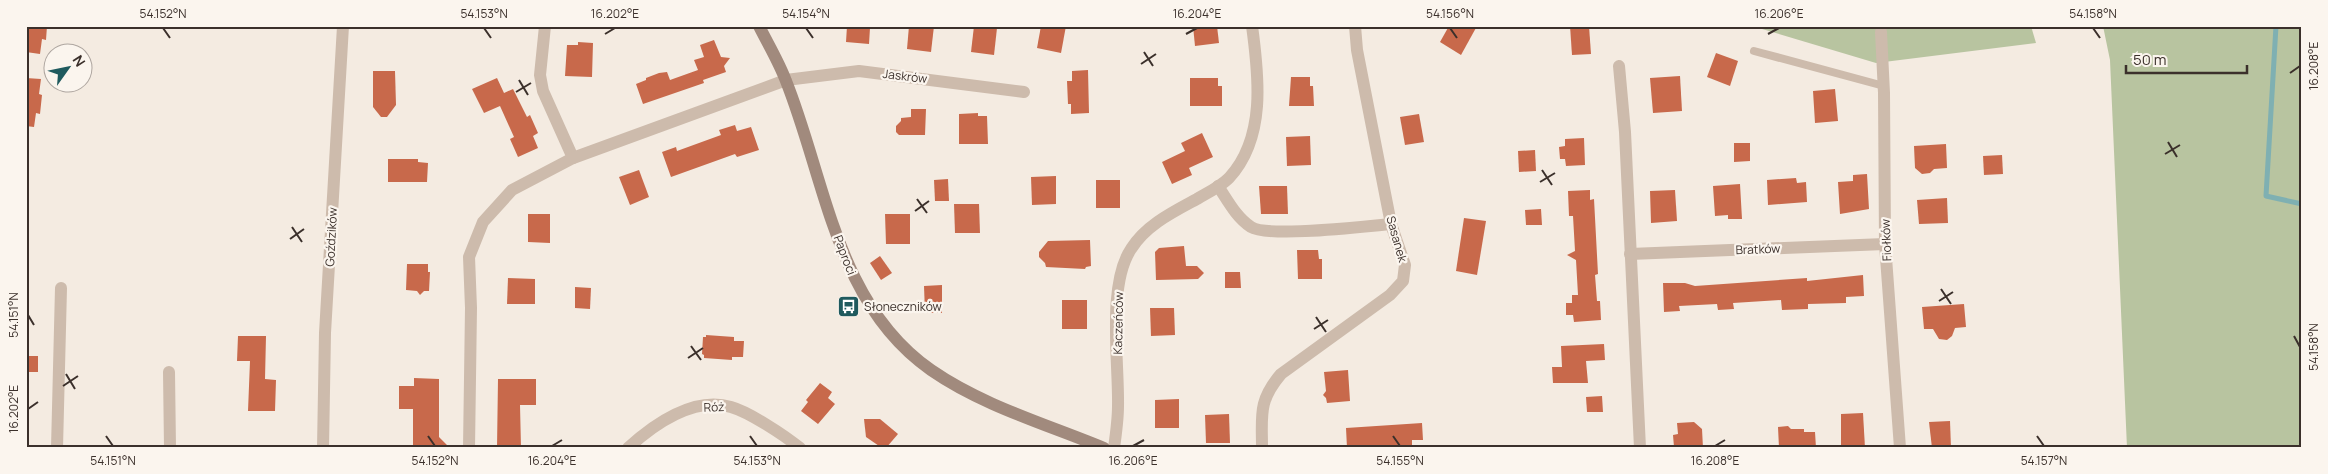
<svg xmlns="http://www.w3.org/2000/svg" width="2328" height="474" viewBox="0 0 2328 474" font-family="Manrope,sans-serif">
  <rect width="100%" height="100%" fill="#f4ebe1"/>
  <g fill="#b8c4a0">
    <path d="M1752 26H2031L2036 43 1876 63Z"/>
    <path d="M2103 26H2302V448H2127L2110 60Z"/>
  </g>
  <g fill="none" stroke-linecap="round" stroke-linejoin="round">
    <path stroke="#7fb0b2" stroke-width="5" d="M2276 26 2266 196 2302 204"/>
  </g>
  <g fill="#c8694b">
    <path d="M26 26H47L46 40 42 39 40 54 26 52Z"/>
    <path d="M847 26 870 28 869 44 846 42Z"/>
    <path d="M909 26H934L931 52 907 49Z"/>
    <path d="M974 26 997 28 994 55 971 52Z"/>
    <path d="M1041 26H1066L1061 53 1037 48Z"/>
    <path d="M1193 26H1217L1219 43 1195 46Z"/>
    <path d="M1449 26H1477L1461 55 1440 42Z"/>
    <path d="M1570 26H1589L1591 54 1572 55Z"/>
    <path d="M714 40 721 57 730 58 724 66 726 72 703 80 704 83 643 104 636 84 646 80V78L659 73 667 72 670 80 698 70 694 60 704 57 700 45Z"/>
    <path d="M578 42 593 43 592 77 565 76 567 45H578Z"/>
    <path d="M1716 53 1738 61 1730 86 1707 77Z"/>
    <path d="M1088 70 1089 113 1071 114V104H1068L1067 81H1072V71Z"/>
    <path d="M373 71H395L396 105 387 117H381L373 107Z"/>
    <path d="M1680 76 1682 111 1653 113 1650 78Z"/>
    <path d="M1291 77H1310V86H1313L1314 106H1289Z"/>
    <path d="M26 78 41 79 39 94 42 95 40 114 36 113 34 127 26 126Z"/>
    <path d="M497 78 504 93 513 89 527 117 530 115 538 133 533 136 538 148 518 157 510 139 514 137 500 106 484 113 472 89Z"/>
    <path d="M1190 78H1218V86H1222V106H1190Z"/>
    <path d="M1835 89 1838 121 1815 123 1813 91Z"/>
    <path d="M911 109H926L925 135H899L896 132V126L901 121V118L911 117Z"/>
    <path d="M978 113V116H987L988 144H959V114Z"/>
    <path d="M1419 114 1424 142 1405 145 1400 117Z"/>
    <path d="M735 125 737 131 751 127 759 150 737 157 735 154 671 177 662 152 676 147 677 151 721 135 719 130Z"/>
    <path d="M1202 133 1213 157 1189 168 1192 175 1172 184 1162 162 1185 151 1181 143Z"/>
    <path d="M1310 136 1311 165 1287 166 1286 137Z"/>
    <path d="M1584 138 1585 165 1566 166 1565 159H1560L1559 147 1565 146V139Z"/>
    <path d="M1734 143H1750V161L1734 162Z"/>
    <path d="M1946 144 1947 168 1934 169 1930 173 1922 174 1915 168 1914 146Z"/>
    <path d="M1535 150 1536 171 1519 172 1518 151Z"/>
    <path d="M2002 155 2003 174 1984 175 1983 156Z"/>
    <path d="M388 159H418V162L428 163 427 182H388Z"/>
    <path d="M639 170 649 197 630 205 619 177Z"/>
    <path d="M1867 174 1869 209 1840 214 1838 182 1853 181V175Z"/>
    <path d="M1056 176V204L1032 205 1031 177Z"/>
    <path d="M1796 178 1797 183 1806 182 1807 202 1768 205 1767 180Z"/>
    <path d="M948 179 949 201H935L934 180Z"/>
    <rect x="1096" y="180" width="24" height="28"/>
    <path d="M1740 184 1742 219H1728V215L1715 216 1713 186Z"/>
    <path d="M1259 186H1287L1288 214H1261Z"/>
    <path d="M1590 190V200L1594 199 1598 274 1595 275 1597 301H1600L1601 320 1574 322 1573 315H1566V303H1572V295H1578L1576 260 1567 255 1575 251 1573 216H1569L1568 191Z"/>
    <path d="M1675 190 1677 221 1651 223 1650 191Z"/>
    <path d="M1947 198 1948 223 1919 224 1917 200Z"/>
    <path d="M954 204H979L980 233H955Z"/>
    <path d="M1541 209 1542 225H1526L1525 210Z"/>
    <path d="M528 214H550V243L528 242Z"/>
    <path d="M885 214H910V244H886Z"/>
    <path d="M1464 218 1486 221 1477 275 1456 271Z"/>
    <path d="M1090 240 1091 266 1086 267 1085 269 1046 267 1045 263 1039 257V252L1048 241Z"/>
    <path d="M1184 246 1186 266H1197L1204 273 1198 279 1156 280 1155 252 1159 248Z"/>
    <path d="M1297 250H1318L1319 259H1322V279H1298Z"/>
    <path d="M880 256 892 273 881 280 870 263Z"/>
    <path d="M407 264H428V272H430L429 291H424L420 295 417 291 406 290Z"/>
    <path d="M1225 272H1240L1241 288H1225Z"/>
    <path d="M1863 275 1864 296 1846 297V303L1808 304V309L1782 310 1781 300 1733 303 1734 309 1718 310 1717 304 1679 306 1680 311 1664 312 1663 283H1685L1695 286 1807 278V281Z"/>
    <path d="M508 278 535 279V304H507Z"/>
    <path d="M942 285V313H925L924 286Z"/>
    <path d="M575 287 591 288 590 309 575 308Z"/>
    <rect x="1062" y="300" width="25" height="29"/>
    <path d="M1964 304 1966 327 1955 328 1952 336 1947 340 1939 339 1933 329H1924L1922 307Z"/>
    <path d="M1150 308H1174L1175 335 1151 336Z"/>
    <path d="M706 335 734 337V341H744L743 357H732V360L704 358V355L702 354 703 337H706Z"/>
    <path d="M238 336H266L265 379 276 380 275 411H248L250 361H237Z"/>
    <path d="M1604 344 1605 360 1586 361 1588 383H1553L1552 367H1562L1561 346Z"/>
    <rect x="26" y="356" width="12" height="16"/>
    <path d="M1348 370 1350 401 1327 403 1326 398 1323 395 1326 391 1324 372Z"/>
    <path d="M414 378 439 379V437L450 448H413V409H399V386H414Z"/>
    <path d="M498 379H536V405H520L521 448H497Z"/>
    <path d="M820 383 832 392 828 398 835 404 818 424 801 411 808 402 806 400Z"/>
    <path d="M1602 396 1603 412H1587L1586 397Z"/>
    <path d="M1179 399V428H1155V400Z"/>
    <path d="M1863 413 1865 448H1841V414Z"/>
    <path d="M1229 414 1230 443H1206L1205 415Z"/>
    <path d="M864 419H880L898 434 886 448H882L866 437Z"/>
    <path d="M1950 421 1951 448H1932L1929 422Z"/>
    <path d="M1694 422 1702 429 1703 448 1674 447 1673 435 1678 434 1677 423Z"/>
    <path d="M1422 423 1423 440H1412V447L1347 448 1346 428Z"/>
    <path d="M1788 426 1791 429H1804V432H1815L1816 448H1779L1778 427Z"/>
  </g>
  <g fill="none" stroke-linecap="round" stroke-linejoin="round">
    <path stroke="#cdbbac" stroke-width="8" d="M1754 51 1884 86"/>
    <g stroke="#cdbbac" stroke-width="12">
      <path d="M545 26 540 75 543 91 573 158"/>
      <path d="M1881 32 1884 93 1885 244 1900 448"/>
      <path d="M1619 66 1625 132 1640 448"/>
      <path d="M1218 186C1228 201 1236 217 1251 227 1268 238 1367 226 1391 224"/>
      <path d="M1630 254 1885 244"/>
      <path d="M169 372 170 448"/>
      <path d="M57 448 61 288"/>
      <path d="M323 448 325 333 343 26"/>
      <path d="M469 448 471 308 469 257 483 222 512 190 573 158 786 80 859 71 1024 92"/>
      <path d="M628 448C654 424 694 396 731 407 749 412 784 435 800 448"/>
      <path d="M1114 448C1116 434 1118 420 1118 406 1119 363 1107 285 1131 249 1146 225 1173 212 1197 199 1207 193 1220 187 1229 178 1266 138 1259 77 1252 26"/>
      <path d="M1262 448C1262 415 1258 401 1281 374L1390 295 1403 281 1405 265 1391 224 1357 50 1355 26"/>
    </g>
    <path stroke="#a18a7d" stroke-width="12" d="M759 26C768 44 779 62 786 81 826 181 836 304 931 370 983 406 1046 424 1104 448"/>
  </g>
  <path fill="none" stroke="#3b302b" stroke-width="2" d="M163 28 170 38M484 28 491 38M806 28 813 38M1450 28 1457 38M2093 28 2100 38M605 34 615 28M1186 34 1197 28M1768 34 1779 28M1144 52 1153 66M1141 64 1156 54M2290 73 2300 66M519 80 528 95M516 92 531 83M2168 142 2177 157M2165 154 2180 145M1542 170 1552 185M1540 182 1555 173M917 199 927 213M915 211 929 201M292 227 302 242M290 239 304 229M1941 289 1951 304M1939 301 1953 292M28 315 34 325M1316 317 1326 332M1314 329 1328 320M2294 336 2300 347M691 346 701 360M688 358 703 348M66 374 75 389M63 386 78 376M28 409 38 402M106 436 113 446M428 436 435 446M750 436 757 446M1393 436 1400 446M2037 436 2044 446M552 446 562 440M1133 446 1144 440M1715 446 1725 440"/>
  <defs>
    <symbol id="bus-square" viewBox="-11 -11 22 22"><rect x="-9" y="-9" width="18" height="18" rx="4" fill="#1f5a5e" stroke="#fbf5ee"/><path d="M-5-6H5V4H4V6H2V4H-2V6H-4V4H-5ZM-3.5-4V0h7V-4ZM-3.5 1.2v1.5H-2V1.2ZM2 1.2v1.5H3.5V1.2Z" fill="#fff"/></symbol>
  </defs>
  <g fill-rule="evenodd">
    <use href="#bus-square" x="836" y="294" width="25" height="25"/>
  </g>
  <g text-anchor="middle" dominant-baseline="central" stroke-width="4.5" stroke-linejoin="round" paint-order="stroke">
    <g font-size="12" fill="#3b302b" stroke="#fbf5ee">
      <text transform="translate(905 76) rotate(7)">Jaskrów</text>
      <text transform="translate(331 237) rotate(-87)">Goździków</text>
      <text transform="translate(1397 239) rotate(74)">Sasanek</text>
      <text transform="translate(1886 240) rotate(-92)">Fiołków</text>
      <text transform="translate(1758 249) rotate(-2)">Bratków</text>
      <text transform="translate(845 255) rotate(69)">Paproci</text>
      <text transform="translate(1118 323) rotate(-89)">Kaczeńców</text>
      <text transform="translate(714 407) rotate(-2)">Róż</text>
    </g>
    <g font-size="12" fill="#3b302b" stroke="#fbf5ee" text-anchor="start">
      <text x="864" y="306">Słoneczników</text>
    </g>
  </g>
  <rect width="2328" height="474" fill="none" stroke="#fbf5ee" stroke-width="55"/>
  <g transform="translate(68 68) rotate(57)"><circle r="24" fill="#fbf5ee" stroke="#aea6a0"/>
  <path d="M0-4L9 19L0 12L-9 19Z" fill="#1f5a5e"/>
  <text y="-8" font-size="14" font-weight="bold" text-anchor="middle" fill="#3b302b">N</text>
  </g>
  <path d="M2126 65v8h121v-8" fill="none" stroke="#3b302b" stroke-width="2.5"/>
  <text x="2133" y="65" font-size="15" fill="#3b302b" stroke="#fbf5ee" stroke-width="4" paint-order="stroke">50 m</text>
  <rect x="28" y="28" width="2272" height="418" fill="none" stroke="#3b302b" stroke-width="2"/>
  <g font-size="12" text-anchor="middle" fill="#3b302b">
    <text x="163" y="18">54.152°N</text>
    <text x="484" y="18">54.153°N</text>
    <text x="615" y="18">16.202°E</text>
    <text x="806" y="18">54.154°N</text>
    <text x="1197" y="18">16.204°E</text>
    <text x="1450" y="18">54.156°N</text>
    <text x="1779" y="18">16.206°E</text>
    <text x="2093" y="18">54.158°N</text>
    <text transform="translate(2314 66) rotate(-90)" y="4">16.208°E</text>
    <text transform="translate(14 315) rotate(-90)" y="4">54.151°N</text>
    <text transform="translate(2314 347) rotate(-90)" y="4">54.158°N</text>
    <text transform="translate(14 409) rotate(-90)" y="4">16.202°E</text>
    <text x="113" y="465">54.151°N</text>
    <text x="435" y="465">54.152°N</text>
    <text x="552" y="465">16.204°E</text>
    <text x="757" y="465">54.153°N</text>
    <text x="1133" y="465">16.206°E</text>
    <text x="1400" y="465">54.155°N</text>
    <text x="1715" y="465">16.208°E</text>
    <text x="2044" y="465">54.157°N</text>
  </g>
</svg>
